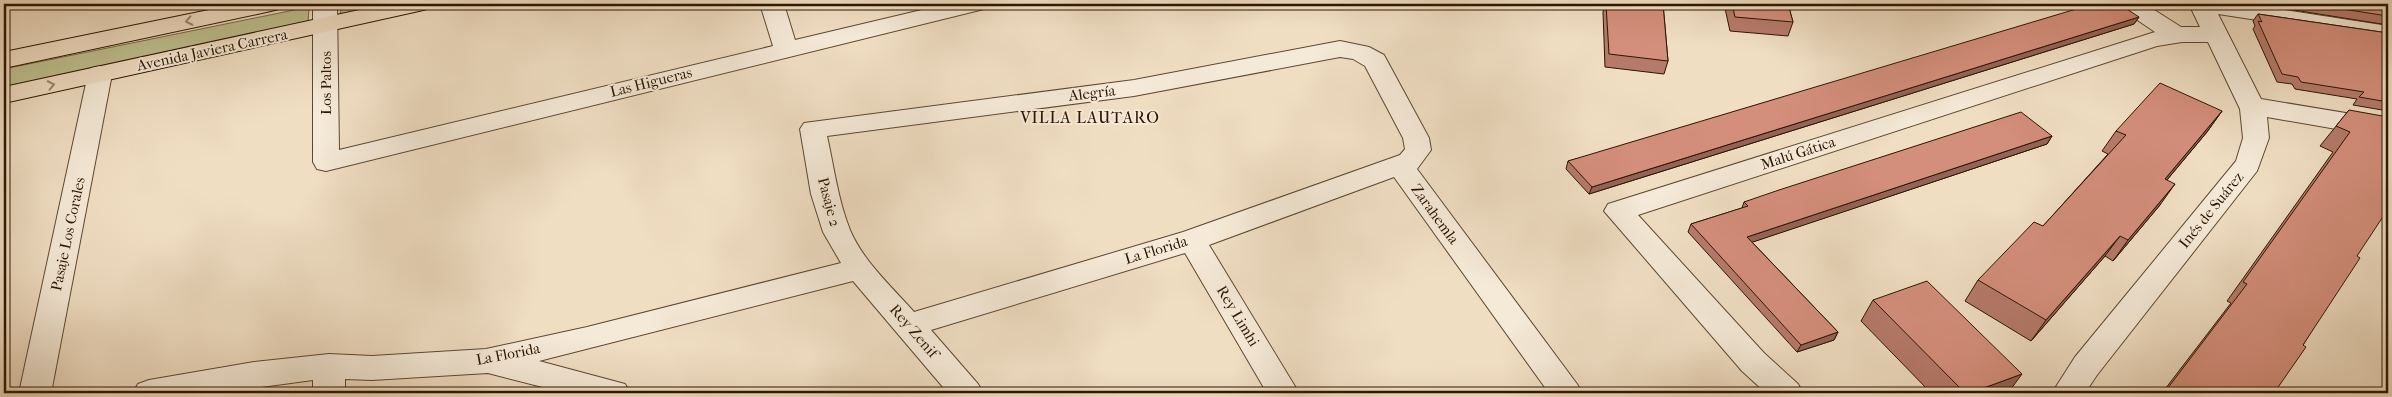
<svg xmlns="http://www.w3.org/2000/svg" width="2392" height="397" viewBox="0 0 2392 397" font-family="'IM FELL French Canon',serif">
  <rect width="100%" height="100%" fill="#f0dec3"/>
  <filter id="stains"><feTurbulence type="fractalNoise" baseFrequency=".004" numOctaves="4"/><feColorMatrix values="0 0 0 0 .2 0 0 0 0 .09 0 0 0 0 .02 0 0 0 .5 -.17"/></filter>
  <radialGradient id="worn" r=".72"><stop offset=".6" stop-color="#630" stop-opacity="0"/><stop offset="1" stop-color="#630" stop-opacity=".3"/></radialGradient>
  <g fill="#bec090" stroke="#756b48">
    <path d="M342 4H394L340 15Z"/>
    <path d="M309 7 308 23 4 87V69Z"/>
  </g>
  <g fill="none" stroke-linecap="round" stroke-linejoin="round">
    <defs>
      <g id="street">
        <path d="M313 4H337L339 150 773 46 760 4H784L795 40 947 4H988L984 9 326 171 317 169 313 162Z"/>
        <path d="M2117 4H2145L2181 27H2200L2189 4H2246L2388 26V40L2218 14 2261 99 2388 120V138L2267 117 2269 138 2257 171 2097 375 2085 393H2052L2075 357 2236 161 2243 138 2240 109 2208 42H2182L2157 46 1638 215 1764 353 1798 384 1803 393H1766L1742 371 1604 211 1608 204 2155 32 2121 9Z"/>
        <path d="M1340 41 1369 47 1384 55 1429 138 1431 150 1417 169 1577 384 1582 393H1549L1394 177 1209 245 1299 393H1267L1185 253 931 330 978 384 983 393H948L853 281 539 361 625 384 630 393H566L488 373 372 380 345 379V393H313V380L217 393H133L138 384 149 380 254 362 329 354 372 356 486 349 587 327 841 263 823 232 811 194 800 129 804 123 1134 80ZM1340 57 1353 59 1365 66 1403 138 1405 149 1400 155 1183 232 914 312C892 287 863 261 850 230 838 200 834 167 827 136L1134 96Z"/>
        <path d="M100 66 109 68 112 74 51 393H19L88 74 91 68Z"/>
      </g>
      <g id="primary">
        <path d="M238 4H283L279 9 271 11 4 68V52Z"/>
        <path d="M387 4H431L427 9 419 11 4 103V87Z"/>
      </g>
    </defs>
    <use href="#street" stroke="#5d4831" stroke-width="2"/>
    <use href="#primary" stroke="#2c1600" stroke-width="2"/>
    <use href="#street" fill="#f5ead8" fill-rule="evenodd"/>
    <use href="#primary" fill="#f0dec3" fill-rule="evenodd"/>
  </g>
  <g fill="#b67a6b" stroke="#2c1600">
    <path d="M1605 4H1663L1668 61 1664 74 1605 67 1603 12Z"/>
    <path d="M1724 4H1788L1793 22 1788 36 1730 31Z"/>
    <path d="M2256 4H2388V25Z"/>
    <path d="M2258 14 2388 33V111L2353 105 2357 99 2295 89 2292 84 2277 82 2253 29 2255 26 2253 21Z"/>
    <path d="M2139 17 2134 24 1589 194 1566 169 1568 161Z"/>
    <path d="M2349 110 2357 256 2274 393H2162L2231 303 2227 301 2333 152 2320 146Z"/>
    <path d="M2222 111 2207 132 2167 180 2160 205 2113 261 2105 256 2031 341 1965 301 1978 280 2043 226 2108 154 2102 151 2116 131Z"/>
    <path d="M2052 136 2047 144 1752 242 1838 332 1834 340 1797 352 1688 232 1691 224 1742 208 1744 202Z"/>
    <path d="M1873 300 2008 393H1931L1861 321Z"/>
  </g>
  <g fill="#946357" stroke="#2c1600">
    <path d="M2139 17 2134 24 1589 194 1592 187Z"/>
    <path d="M2222 111 2207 132 2150 200 2165 179Z"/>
    <path d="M2052 136 2047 144 1744 245 1747 237Z"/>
    <path d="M2175 184 2160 205 2113 261 2128 240Z"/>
    <path d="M2120 236 2105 256 2031 341 2046 320Z"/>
    <path d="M1838 332 1834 340 1797 352 1801 345Z"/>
    <path d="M2022 374 2008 393H1970Z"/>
  </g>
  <g fill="#d48e7c" stroke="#2c1600">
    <path d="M1606 4H1663L1668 61 1609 54Z"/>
    <path d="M1732 4H1788L1793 22 1735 17Z"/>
    <path d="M2093 4H2119L2139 17 1592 187 1568 161Z"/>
    <path d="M2310 4H2388V16Z"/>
    <path d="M2258 14 2388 33V102L2359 97 2364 92 2301 82 2298 77 2282 74 2258 21 2262 22Z"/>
    <path d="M2160 83 2222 111 2165 179 2175 184 2128 240 2120 236 2046 320 1978 280 2034 222 2043 226 2126 135 2116 131Z"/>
    <path d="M2349 110 2388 117V209L2357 256 2360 258 2303 345 2306 347 2274 393H2164L2247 284 2243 282 2350 132 2336 126Z"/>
    <path d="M2021 112 2052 136 1747 237 1838 332 1801 345 1691 224 1748 206 1744 202 1779 190Z"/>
    <path d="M1927 281 2022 374 1970 393H1965L1873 300Z"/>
  </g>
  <defs><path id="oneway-chevron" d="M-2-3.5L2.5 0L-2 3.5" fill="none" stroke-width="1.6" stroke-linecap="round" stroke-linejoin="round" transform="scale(1.25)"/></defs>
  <g stroke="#98846b">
    <use href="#oneway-chevron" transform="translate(189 21) rotate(168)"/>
    <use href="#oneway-chevron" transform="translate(51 85) rotate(-12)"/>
  </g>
  <g text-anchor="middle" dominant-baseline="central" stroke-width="4" stroke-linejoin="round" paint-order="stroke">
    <g font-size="15" fill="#2c1600" stroke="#f5ead8">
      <text transform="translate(212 50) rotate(-12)">Avenida Javiera Carrera</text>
      <text transform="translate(651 82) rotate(-14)">Las Higueras</text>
      <text transform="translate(326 83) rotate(-90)">Los Paltos</text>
      <text transform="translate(1092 93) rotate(-7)">Alegría</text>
      <text transform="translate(1798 153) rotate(-18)">Malú Gática</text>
      <text transform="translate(829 202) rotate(75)">Pasaje 2</text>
      <text transform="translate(2211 210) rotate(-51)">Inés de Suárez</text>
      <text transform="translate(1435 214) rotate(54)">Zarahemla</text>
      <text transform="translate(68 234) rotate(-78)">Pasaje Los Corales</text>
      <text transform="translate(1156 250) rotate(-17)">La Florida</text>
      <text transform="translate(1238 316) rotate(59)">Rey Limhi</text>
      <text transform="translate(914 331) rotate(49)">Rey Zenif</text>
      <text transform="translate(508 354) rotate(-11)">La Florida</text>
    </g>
    <g font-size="16" letter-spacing="1" fill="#2c1600" stroke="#f5ead8">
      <text x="1090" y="117">VILLA LAUTARO</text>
    </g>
  </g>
  <rect width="2392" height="397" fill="none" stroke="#f0dec3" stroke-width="20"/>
  <rect x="5" y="5" width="2382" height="387" fill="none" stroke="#2c1600" stroke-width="2.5"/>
  <rect x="10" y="10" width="2372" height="377" fill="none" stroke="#2c1600"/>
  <rect width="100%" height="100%" filter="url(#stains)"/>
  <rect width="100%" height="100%" fill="url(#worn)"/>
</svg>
